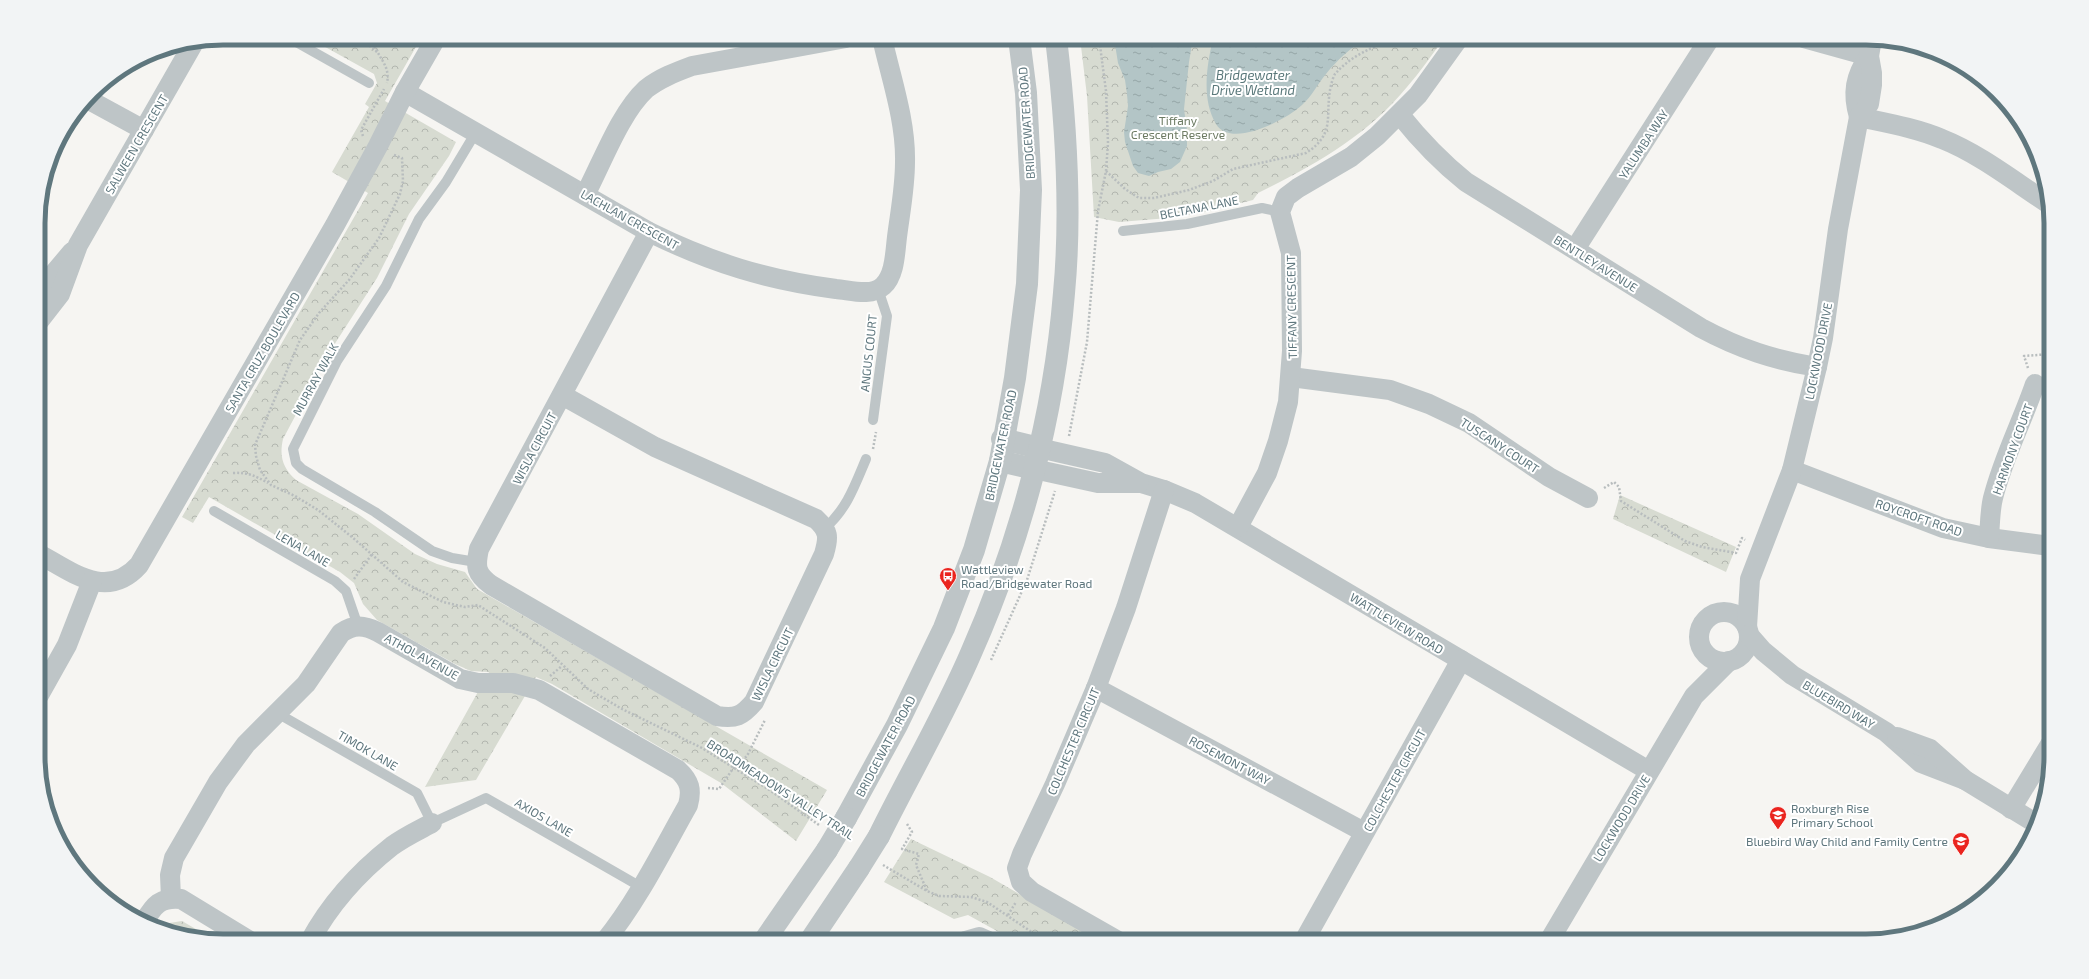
<svg xmlns="http://www.w3.org/2000/svg" width="2089" height="979" viewBox="0 0 2089 979" font-family="'Exo 2',sans-serif">
  <defs>
    <pattern id="park-crowns" width="20" height="18" patternUnits="userSpaceOnUse"><rect width="20" height="18" fill="#d7dbd1"/><path d="M2 6a3 3 0 1 1 6 0M12 15a3 3 0 1 1 6 0" fill="none" stroke="#b2b6af"/></pattern>
    <pattern id="water-ripples" width="26" height="14" patternUnits="userSpaceOnUse"><rect width="26" height="14" fill="#b3c5c6"/><path d="M2 4q2-2 4 0t4 0M15 11q2-2 4 0t4 0" fill="none" stroke="#95a5a6"/></pattern>
  </defs>
  <rect width="100%" height="100%" fill="#f6f5f2"/>
  <g fill="url(#park-crowns)">
    <path d="M309 38H421L385 101 456 142 449 156 409 214 377 278 327 356 283 439C279 457 283 468 296 480L358 514 415 554 437 564 465 572 477 589 827 790 796 841 721 783 552 684 536 677 476 780 425 787 489 672 471 671 455 664 377 620 363 604 354 583 340 572 209 497 193 523 182 517 368 193 332 172 369 107 365 104 377 83 374 74Z"/>
    <path d="M1080 38H1444C1432 55 1420 72 1407 87 1367 136 1313 166 1258 193L1253 200 1201 213 1169 218 1119 222 1094 217 1087 96Z"/>
    <path d="M1620 495 1736 547 1726 572 1613 519Z"/>
    <path d="M911 839 990 877 1100 941H1015L968 915 954 919 884 882Z"/>
    <path d="M182 921 213 939 160 928 163 924Z"/>
  </g>
  <g fill="url(#water-ripples)">
    <path d="M1114 38H1193L1189 62 1184 109 1187 130V146L1180 162 1171 169 1158 172 1149 176 1138 173 1133 166 1125 142 1124 132 1128 106 1127 94 1125 80 1118 63Z"/>
    <path d="M1213 38H1366C1351 48 1337 60 1326 74 1317 85 1312 96 1302 105 1286 120 1231 149 1216 124 1201 99 1207 65 1213 38Z"/>
  </g>
  <g fill="none" stroke-linecap="round" stroke-linejoin="round">
    <g stroke="#b8bdbe" stroke-width="2.5" stroke-dasharray="2 2" stroke-linecap="butt">
      <path d="M360 38 377 52"/>
      <path d="M373 38C375 57 391 63 387 83"/>
      <path d="M363 136 361 130 384 89"/>
      <path d="M394 155 402 158 403 181 400 194 379 238 349 280 319 313 300 340 255 445 256 456 260 470 271 485 295 496 318 510 352 537 403 582 443 602 465 607 478 605 545 648 588 689 622 709 702 748 768 789 819 825"/>
      <path d="M1106 171 1125 189 1139 198H1154L1189 190 1213 181 1233 169 1306 153C1337 133 1324 116 1331 85 1332 82 1333 77 1335 74 1347 60 1365 50 1382 44 1390 42 1398 42 1406 38"/>
      <path d="M2028 368 2024 356 2050 354"/>
      <path d="M1069 436 1087 342 1098 211 1106 171 1108 143 1106 91 1099 38"/>
      <path d="M873 449 876 432"/>
      <path d="M233 473C247 472 256 476 268 483"/>
      <path d="M1604 488 1614 482 1619 487 1621 501 1685 541 1702 547 1736 553 1742 538 1745 540"/>
      <path d="M354 579 372 554"/>
      <path d="M991 660 1027 580 1055 491"/>
      <path d="M550 676 562 666"/>
      <path d="M708 788 719 789 734 767 747 756 765 720"/>
      <path d="M907 824 912 832 902 849 919 854 916 865 927 891"/>
      <path d="M883 865 927 891 939 896 971 897 987 902 1045 941"/>
      <path d="M1008 915 1016 902"/>
    </g>
    <g stroke="#bec5c7" stroke-width="10">
      <path d="M289 38 369 83"/>
      <path d="M1123 231 1187 224 1262 208 1280 212"/>
      <path d="M873 420 887 316 878 289"/>
      <path d="M214 511 335 581 346 591 358 626"/>
      <path d="M825 528C847 509 855 485 866 459"/>
      <path d="M476 562 452 558 432 551 375 512 302 469 296 463 293 449 337 361 386 286 419 219 446 182 476 132"/>
      <path d="M277 713 417 793 432 823 486 798 641 887"/>
    </g>
    <g stroke="#bec5c7" stroke-width="20">
      <path d="M1804 38 1869 56"/>
      <path d="M405 92 649 232C712 263 767 280 836 289 850 290 871 297 883 286 895 275 895 253 897 237 900 213 905 188 905 162 906 121 891 78 882 38"/>
      <path d="M89 100 144 130"/>
      <path d="M1400 115C1420 140 1441 162 1466 182L1701 328C1740 349 1774 360 1817 367"/>
      <path d="M1859 117C1887 123 1916 128 1942 139 1980 154 2015 182 2049 204"/>
      <path d="M1859 117C1852 93 1855 76 1869 56"/>
      <path d="M585 195C602 163 620 113 646 89 660 78 676 72 692 66L846 38"/>
      <path d="M1575 249 1710 38"/>
      <path d="M39 299 45 284 72 252"/>
      <path d="M39 321 60 294 78 245 193 44"/>
      <path d="M1291 377 1390 390 1429 404 1469 423 1549 477 1588 498"/>
      <path d="M562 395 655 447 816 519C829 531 829 537 824 554L754 702C742 716 736 719 717 716L491 585C476 574 475 567 479 549L649 232"/>
      <path d="M1039 448 1105 463 1141 483 1164 490 1195 503 1649 771"/>
      <path d="M1034 469 1098 483H1139"/>
      <path d="M1792 470 1943 528 1989 538 2050 546"/>
      <path d="M1238 527 1267 473 1278 441 1288 402 1292 351 1291 253 1280 212 1286 197 1298 188 1351 157 1377 136 1418 95 1459 38"/>
      <path d="M1989 538C1990 525 1990 510 1993 498 2003 458 2022 422 2035 384"/>
      <path d="M39 554C72 572 107 601 139 565L335 225 378 146 405 92 436 38"/>
      <circle cx="1724" cy="637" r="25"/>
      <path d="M1747 627 1750 579 1792 470 1817 367 1823 338 1838 229 1859 117 1869 104 1872 85V73L1869 56 1872 39"/>
      <path d="M1749 635 1763 651 1792 675 1886 732 1921 763 1965 780"/>
      <path d="M1096 688 1364 832"/>
      <path d="M39 695 67 645 92 581"/>
      <path d="M1897 737 1930 749 1965 780 2037 824"/>
      <path d="M2011 809 2051 743"/>
      <path d="M171 898 170 875 174 858 218 782 246 744 306 684 341 633C354 624 364 625 378 632L460 679 478 683H513L539 690 678 770C690 781 692 790 688 805 662 851 638 900 605 941"/>
      <path d="M144 922C154 905 160 897 181 899L250 941"/>
      <path d="M310 941C330 904 359 872 392 846 404 837 419 830 432 823"/>
      <path d="M965 941 979 937 988 941"/>
      <path d="M1118 941 1032 892 1021 882 1017 868 1022 854 1055 784 1096 688 1126 608 1164 490"/>
      <path d="M1304 941 1461 660"/>
      <path d="M1549 941 1694 696 1729 661"/>
    </g>
    <g stroke="#bec5c7" stroke-width="22">
      <path d="M1002 439 1039 448"/>
      <path d="M1000 461 1034 469"/>
      <path d="M846 818 897 725 944 628 974 550 1000 461 1015 378 1027 284 1031 190 1026 93 1019 38"/>
      <path d="M879 836C909 775 944 716 971 653 1021 540 1054 416 1064 293 1072 209 1066 122 1056 38"/>
      <path d="M764 941 827 850"/>
      <path d="M810 941 859 868"/>
    </g>
    <g stroke="#bec5c7" stroke-width="22">
      <path d="M827 850 846 818"/>
      <path d="M859 868 879 836"/>
    </g>
  </g>
  <defs>
    <symbol id="bus-pin" viewBox="-11 -11 22 30"><path d="M0 17L-7.5 6A9.5 9.5 0 1 1 7.5 6Z" fill="#ea241e" stroke="#fff"/><path d="M-5-6H5V4H4V6H2V4H-2V6H-4V4H-5ZM-3.5-4V0h7V-4ZM-3.5 1.2v1.5H-2V1.2ZM2 1.2v1.5H3.5V1.2Z" fill="#fff"/></symbol>
    <symbol id="school-pin" viewBox="-11 -11 22 30"><path d="M0 17L-7.5 6A9.5 9.5 0 1 1 7.5 6Z" fill="#ea241e" stroke="#fff"/><path d="M0-5L7-2L0 1L-7-2ZM-4 1L0 2.5L4 1V4Q0 6-4 4Z" fill="#fff"/></symbol>
  </defs>
  <g fill-rule="evenodd">
    <use href="#bus-pin" x="938" y="566" width="20" height="27"/>
    <use href="#school-pin" x="1768" y="805" width="20" height="27"/>
    <use href="#school-pin" x="1951" y="831" width="20" height="27"/>
  </g>
  <g text-anchor="middle" dominant-baseline="central" stroke-width="4" stroke-linejoin="round" paint-order="stroke">
    <g font-size="12" fill="#6d7b63" stroke="#fff">
      <text x="1178" y="120">Tiffany<tspan x="1178" dy="14">Crescent Reserve</tspan></text>
    </g>
    <g font-size="12" fill="#5f777e" stroke="#fff">
      <text transform="translate(1026 123) rotate(-94)">BRIDGEWATER ROAD</text>
      <text transform="translate(136 144) rotate(-60)">SALWEEN CRESCENT</text>
      <text transform="translate(1643 144) rotate(-57)">YALUMBA WAY</text>
      <text transform="translate(1199 207) rotate(-11)">BELTANA LANE</text>
      <text transform="translate(630 219) rotate(29)">LACHLAN CRESCENT</text>
      <text transform="translate(1596 263) rotate(32)">BENTLEY AVENUE</text>
      <text transform="translate(1291 307) rotate(-91)">TIFFANY CRESCENT</text>
      <text transform="translate(1818 351) rotate(-79)">LOCKWOOD DRIVE</text>
      <text transform="translate(262 352) rotate(-60)">SANTA CRUZ BOULEVARD</text>
      <text transform="translate(868 353) rotate(-84)">ANGUS COURT</text>
      <text transform="translate(315 379) rotate(-61)">MURRAY WALK</text>
      <text transform="translate(1000 445) rotate(-78)">BRIDGEWATER ROAD</text>
      <text transform="translate(1500 445) rotate(33)">TUSCANY COURT</text>
      <text transform="translate(534 448) rotate(-62)">WISLA CIRCUIT</text>
      <text transform="translate(2012 449) rotate(-70)">HARMONY COURT</text>
      <text transform="translate(1919 517) rotate(19)">ROYCROFT ROAD</text>
      <text transform="translate(303 548) rotate(30)">LENA LANE</text>
      <text transform="translate(1397 623) rotate(31)">WATTLEVIEW ROAD</text>
      <text transform="translate(422 656) rotate(29)">ATHOL AVENUE</text>
      <text transform="translate(772 664) rotate(-64)">WISLA CIRCUIT</text>
      <text transform="translate(1839 704) rotate(31)">BLUEBIRD WAY</text>
      <text transform="translate(1073 741) rotate(-67)">COLCHESTER CIRCUIT</text>
      <text transform="translate(885 746) rotate(-62)">BRIDGEWATER ROAD</text>
      <text transform="translate(368 750) rotate(30)">TIMOK LANE</text>
      <text transform="translate(1230 760) rotate(28)">ROSEMONT WAY</text>
      <text transform="translate(1394 780) rotate(-61)">COLCHESTER CIRCUIT</text>
      <text transform="translate(781 789) rotate(33)">BROADMEADOWS VALLEY TRAIL</text>
      <text transform="translate(544 817) rotate(30)">AXIOS LANE</text>
      <text transform="translate(1621 818) rotate(-59)">LOCKWOOD DRIVE</text>
    </g>
    <g font-size="12" fill="#5f777e" stroke="#fff" text-anchor="start">
      <text x="961" y="569">Wattleview<tspan x="961" dy="14">Road/Bridgewater Road</tspan></text>
      <text x="1791" y="808">Roxburgh Rise<tspan x="1791" dy="14">Primary School</tspan></text>
      <text x="1948" y="841" text-anchor="end">Bluebird Way Child and Family Centre</text>
    </g>
    <g font-size="13" font-style="italic" fill="#5a787a" stroke="#fff">
      <text x="1253" y="75">Bridgewater<tspan x="1253" dy="15">Drive Wetland</tspan></text>
    </g>
  </g>
  <path d="M0 0H2089V979H0ZM223 45H1866A178 178 0 0 1 2044 223V756A178 178 0 0 1 1866 934H223A178 178 0 0 1 45 756V223A178 178 0 0 1 223 45Z" fill="#f2f4f5" fill-rule="evenodd"/>
  <path fill="none" stroke="#5f777e" stroke-width="5" d="M223 45H1866A178 178 0 0 1 2044 223V756A178 178 0 0 1 1866 934H223A178 178 0 0 1 45 756V223A178 178 0 0 1 223 45Z"/>
</svg>
